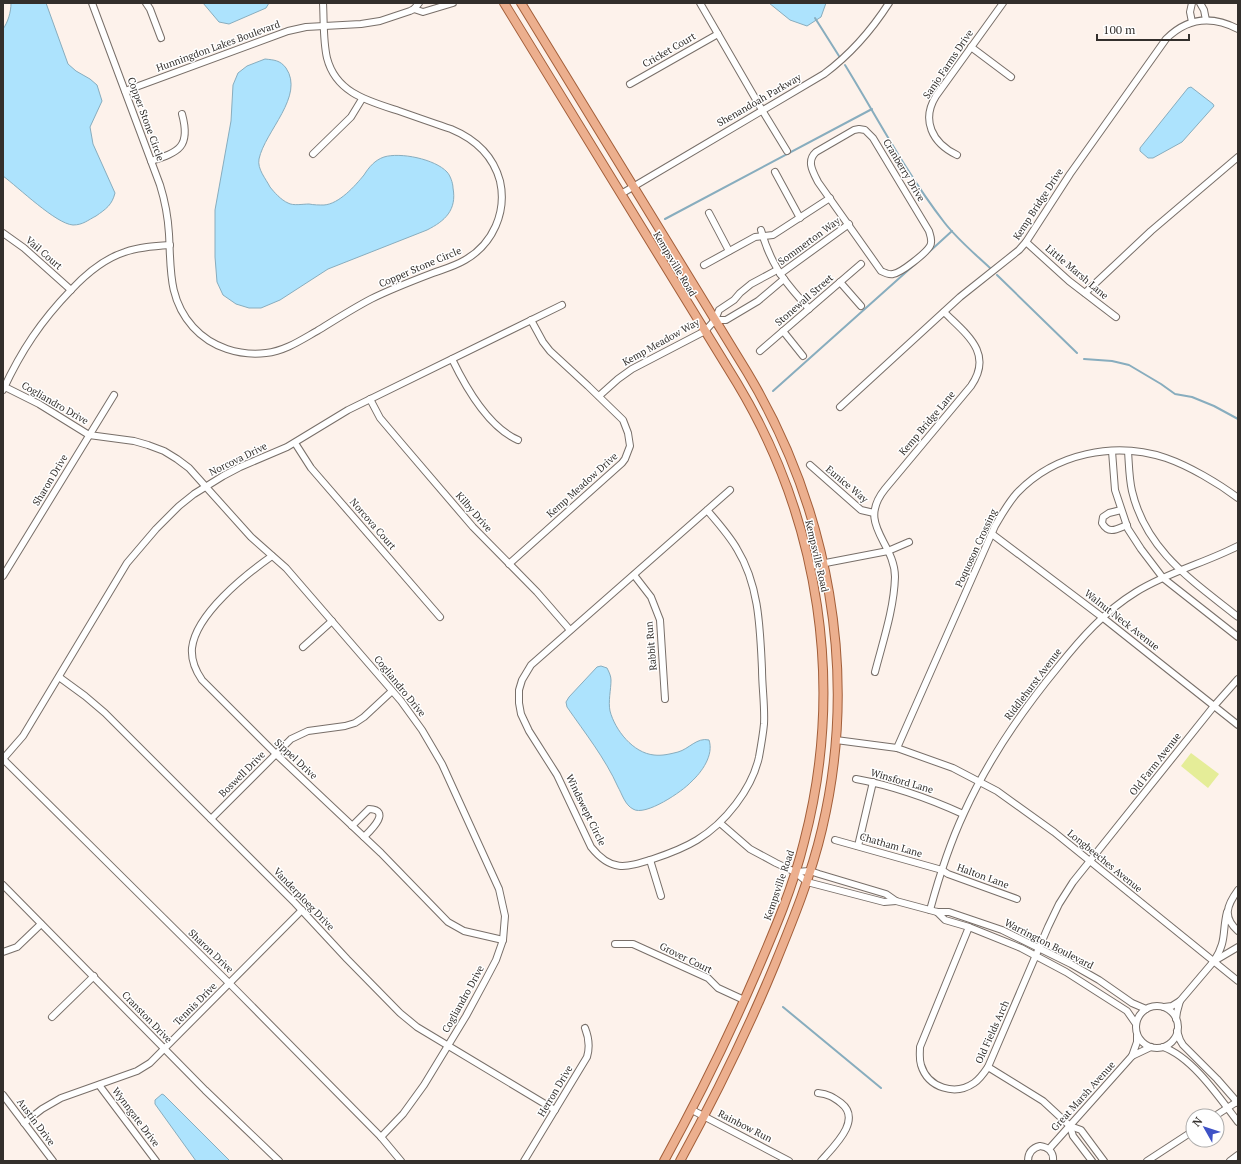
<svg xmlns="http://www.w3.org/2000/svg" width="1241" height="1164" viewBox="0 0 1241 1164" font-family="'PT Serif',serif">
  <rect width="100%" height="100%" fill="#fdf2eb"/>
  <path fill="#e5ed98" d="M1191 753 1219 774 1208 788 1181 766Z"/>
  <g fill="#ade3fd" stroke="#88adbe">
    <path d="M11 3H46L68 64 76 71 90 79 97 85 102 101 90 127 93 144 115 193C112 205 106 209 96 216 88 220 83 225 73 225 56 224 18 187 3 176V29C8 22 11 12 11 3Z"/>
    <path d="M203 3H269L266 8 229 24 219 22Z"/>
    <path d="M769 3H826L821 17 807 26 790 20Z"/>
    <path d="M265 59C274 60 280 60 286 68 305 96 265 131 259 159 257 169 266 179 270 187 274 192 281 200 288 203 293 206 303 204 309 204 314 205 319 205 324 205 339 204 355 186 364 175 369 167 375 160 384 157 400 152 435 159 447 172 450 175 453 183 453 188 457 210 445 221 427 230L328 269 280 300 261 308H249L236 304 223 295 217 282 215 257V210L231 121 233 85 238 73 247 66Z"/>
    <path d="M1191 87 1213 104 1214 106 1182 142 1153 158H1148L1140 151V148L1188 88Z"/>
    <path d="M601 666 607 668C609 672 611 676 611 680 611 690 608 701 610 711 615 730 633 753 654 755 662 756 670 754 678 752 689 749 697 737 709 740 714 755 702 772 691 782 683 791 645 817 633 809 625 805 622 794 618 787 605 758 585 733 567 707L566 702 569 697 597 667Z"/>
    <path d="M162 1094 164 1095 230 1161H196L155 1104V1100Z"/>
  </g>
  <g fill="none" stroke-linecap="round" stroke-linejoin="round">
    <g stroke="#88adbe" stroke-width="2">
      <path d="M815 18 839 56"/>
      <path d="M845 65C877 117 906 173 944 222 957 239 974 253 990 268"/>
      <path d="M665 219 872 109"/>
      <path d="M929 252 952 231"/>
      <path d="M997 275 1077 353"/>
      <path d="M1084 359 1112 361 1129 365 1161 384 1175 394 1192 397 1214 406 1238 419"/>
      <path d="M773 391 914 265"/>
      <path d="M783 1007 881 1088"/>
    </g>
    <defs>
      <g id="minor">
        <path d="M92 3 160 185C165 201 168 217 169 234 171 269 168 299 193 327 212 348 240 356 266 353 285 351 301 340 317 331 335 320 352 309 371 299 391 289 412 281 433 273 444 269 455 266 465 260 493 244 507 212 500 181 493 155 475 139 451 129 433 123 416 117 399 111 368 101 336 93 327 58 323 41 324 21 323 3"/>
        <path d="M146 3 150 9 161 38"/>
        <path d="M700 3 762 110 787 151"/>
        <path d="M1200 3 1204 10 1206 20"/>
        <path d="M414 9 423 12 453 3"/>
        <path d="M1192 22 1190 12 1192 3"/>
        <path d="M971 47 1011 77"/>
        <path d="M630 84 718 34"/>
        <path d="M125 91 288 31 306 27 361 24 380 21 410 11 414 9 419 3"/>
        <path d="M859 129 865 130 873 138 929 231C930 235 933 241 930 246 926 253 901 273 893 274 889 275 885 273 881 271L818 182C813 172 806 161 816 152L854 130Z"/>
        <path d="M313 154 351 117 362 99"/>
        <path d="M957 155C932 143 921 120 936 96L1003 3"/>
        <path d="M151 161C179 152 191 147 182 114"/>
        <path d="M775 172 800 218"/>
        <path d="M621 194 824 74C851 54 871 31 889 3"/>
        <path d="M709 213 729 251"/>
        <path d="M761 230C765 244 770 257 778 270 786 284 798 296 809 309"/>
        <path d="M3 233 24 248 71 290"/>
        <path d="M1026 242 1069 281 1116 317"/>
        <path d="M704 265 755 237 773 235 830 198"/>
        <path d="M780 274 849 224"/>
        <path d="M840 282 861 306"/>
        <path d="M1085 293 1151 231 1238 157"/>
        <path d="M715 320H726L758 301 784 279"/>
        <path d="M783 331 803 356"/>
        <path d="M760 351 861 264"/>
        <path d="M452 359C466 388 488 427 518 440"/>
        <path d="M3 386 39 404 89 435 134 441 148 445 164 451 177 459 189 468 251 537 286 568 401 701 422 730 442 764 499 889 505 916 503 940 496 960 486 979 466 1016 424 1085 403 1114 381 1137"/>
        <path d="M3 390C21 351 41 321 71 290 86 274 103 259 125 252 139 247 154 246 170 245"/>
        <path d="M599 396 618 379 632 369 705 331 715 320 719 310 734 300 740 293 751 284 777 270"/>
        <path d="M370 399 380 418 402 444 473 527 537 592 570 630"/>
        <path d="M840 407 960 297 1019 250 1026 242 1070 174 1166 39C1187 18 1211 15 1238 29"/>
        <path d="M295 443 311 468 440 617"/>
        <path d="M1112 451 1115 490 1128 529 1141 549 1163 578 1238 637"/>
        <path d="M1128 451C1129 464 1129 478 1132 491 1146 551 1193 581 1238 617"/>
        <path d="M810 465 861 510 874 513"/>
        <path d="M707 510C718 523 729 535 737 549 759 585 760 627 762 669 762 687 765 706 764 724 763 734 761 746 759 757 752 789 725 823 697 840 684 848 668 854 653 859 625 868 611 872 591 847L557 775 529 731 521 714 519 703V690L522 680 531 665 730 490"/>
        <path d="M1121 510 1109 513 1103 517 1102 523C1109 535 1117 529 1127 525"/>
        <path d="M992 534 1102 617 1238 725"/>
        <path d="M272 556C245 575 196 614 192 648 191 660 195 670 202 680L276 754 381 853 448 922 464 931 503 940"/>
        <path d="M509 564 622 463 625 459 630 446 628 433 623 420 588 386 550 351 543 342 531 320"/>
        <path d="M810 566 888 551 909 542"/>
        <path d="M634 575 651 597 660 620 665 699"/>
        <path d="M3 576 114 395"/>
        <path d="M303 647 332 621"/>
        <path d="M875 672C883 641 894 609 895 577 895 542 856 525 885 489L971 386C994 353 966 334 944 312"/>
        <path d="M59 677 85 696 105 713 295 903 347 959 400 1013 417 1027 555 1110"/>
        <path d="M836 740 897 748 953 768 997 791 1054 832 1238 981"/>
        <path d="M897 748 995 526C1002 514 1008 503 1017 493 1055 453 1115 441 1166 458 1189 466 1218 483 1238 498"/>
        <path d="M3 759 23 736 127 563 156 529 179 506 194 494 223 476 240 467 287 447 348 410 562 305"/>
        <path d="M3 759 230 984 381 1137 401 1161"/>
        <path d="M856 779C895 786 928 798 963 814"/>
        <path d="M211 819 291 739 308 731 345 726 355 723 364 717 392 691"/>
        <path d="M720 823 750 849 776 863 795 872 807 882 884 902 896 901"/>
        <path d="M352 826 369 809C392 810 371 830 364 837"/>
        <path d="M835 840 942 870 948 874 1017 899"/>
        <path d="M858 846 873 782"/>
        <path d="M650 860 661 896"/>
        <path d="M795 872 810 871 819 874 886 894 896 901 937 912H949L1002 930 1071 964 1099 980 1132 1003 1146 1009"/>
        <path d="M3 885 205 1090 279 1161"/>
        <path d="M1238 890C1227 905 1222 917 1238 931"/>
        <path d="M930 910C939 877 949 845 964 813 988 760 1021 712 1058 667 1081 638 1105 611 1136 592 1168 572 1205 563 1238 546"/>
        <path d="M937 912 945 920 969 927 1021 948 1066 972 1127 1011 1136 1024"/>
        <path d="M969 927 920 1047C920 1053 919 1059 921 1065 928 1088 955 1096 974 1083 980 1079 984 1073 988 1067L1048 927 1059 904 1073 882 1214 706 1238 679"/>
        <path d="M615 944H633L708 978 718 988 744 1000"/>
        <path d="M3 952 17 947 41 924"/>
        <path d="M1216 960 1238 947"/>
        <path d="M1180 1001 1214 961C1227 941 1222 932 1227 912"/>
        <circle cx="1157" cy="1027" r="21"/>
        <path d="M1164 1007 1172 1006 1180 1001 1177 1012 1176 1019"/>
        <path d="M52 1017 94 976"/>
        <path d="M1177 1031 1180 1040 1183 1045 1217 1079 1238 1103"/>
        <path d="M1137 1036V1042L1132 1056 1151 1047"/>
        <path d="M1163 1047C1192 1057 1219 1097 1238 1122"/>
        <path d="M988 1067 1043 1101 1070 1126 1081 1130 1104 1161"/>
        <path d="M99 1085 156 1161"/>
        <path d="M818 1093C828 1094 833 1097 841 1103 863 1120 833 1147 821 1161"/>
        <path d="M3 1095 53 1161"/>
        <path d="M692 1110 789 1161"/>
        <path d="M1215 1116 1238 1101"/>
        <path d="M24 1123 42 1109 61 1098 137 1071 150 1063 302 910"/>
        <path d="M1070 1126 1073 1136 1092 1161"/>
        <path d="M1049 1149 1132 1056"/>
        <path d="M524 1161 587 1057C590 1047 589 1038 585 1028"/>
        <path d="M1028 1161C1028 1153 1032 1148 1040 1146 1048 1147 1054 1152 1053 1161"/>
        <path d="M1147 1161 1193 1131"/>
        <path d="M1230 1161 1238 1155"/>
      </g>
      <g id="major">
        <path d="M504 3 737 383C820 521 845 686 804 842 793 887 775 929 757 971 729 1036 698 1099 664 1161"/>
        <path d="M521 3 747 372C829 509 859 673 822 829 811 876 793 920 775 964 747 1032 715 1097 680 1161"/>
      </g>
    </defs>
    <use href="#minor" stroke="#786f69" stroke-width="8"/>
    <use href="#major" stroke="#a35f3a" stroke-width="10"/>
    <use href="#minor" stroke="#fff" stroke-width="6"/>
    <use href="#major" stroke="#ecaf8e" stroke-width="8"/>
  </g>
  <g text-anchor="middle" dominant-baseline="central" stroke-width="3" stroke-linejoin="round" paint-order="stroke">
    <g font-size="10" fill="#332f2c" stroke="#fff">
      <text transform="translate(218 46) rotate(-20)">Hunningdon Lakes Boulevard</text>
      <text transform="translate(669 50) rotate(-30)">Cricket Court</text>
      <text transform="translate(948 64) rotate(-56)">Sanjo Farms Drive</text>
      <text transform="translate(759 100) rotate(-30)">Shenandoah Parkway</text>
      <text transform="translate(146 119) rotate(70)">Copper Stone Circle</text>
      <text transform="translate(904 170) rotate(59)">Cranberry Drive</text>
      <text transform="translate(1038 204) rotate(-57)">Kemp Bridge Drive</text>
      <text transform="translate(809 241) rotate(-36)">Sommerton Way</text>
      <text transform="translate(44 253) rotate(41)">Vail Court</text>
      <text transform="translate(675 264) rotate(59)">Kempsville Road</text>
      <text transform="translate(420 267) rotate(-23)">Copper Stone Circle</text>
      <text transform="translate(1077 272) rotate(40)">Little Marsh Lane</text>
      <text transform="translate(804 300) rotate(-41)">Stonewall Street</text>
      <text transform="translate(661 342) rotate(-29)">Kemp Meadow Way</text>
      <text transform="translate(55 403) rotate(30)">Cogliandro Drive</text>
      <text transform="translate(927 423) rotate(-50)">Kemp Bridge Lane</text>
      <text transform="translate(238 459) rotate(-26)">Norcova Drive</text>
      <text transform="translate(50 480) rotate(-59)">Sharon Drive</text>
      <text transform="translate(847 484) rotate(40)">Eunice Way</text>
      <text transform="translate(582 485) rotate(-42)">Kemp Meadow Drive</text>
      <text transform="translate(474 512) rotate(49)">Kilby Drive</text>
      <text transform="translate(373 524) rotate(49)">Norcova Court</text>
      <text transform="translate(976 548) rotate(-65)">Poquoson Crossing</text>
      <text transform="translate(817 556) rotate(77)">Kempsville Road</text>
      <text transform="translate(1122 620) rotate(38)">Walnut Neck Avenue</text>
      <text transform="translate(651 646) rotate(-95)">Rabbit Run</text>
      <text transform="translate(1033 684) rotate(-53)">Riddlehurst Avenue</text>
      <text transform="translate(400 686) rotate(51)">Cogliandro Drive</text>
      <text transform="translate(296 759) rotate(43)">Sippel Drive</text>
      <text transform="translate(1155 764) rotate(-52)">Old Farm Avenue</text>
      <text transform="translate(242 774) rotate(-45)">Boswell Drive</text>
      <text transform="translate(902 781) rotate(16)">Winsford Lane</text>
      <text transform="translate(586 810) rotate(64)">Windswept Circle</text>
      <text transform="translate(891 845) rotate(16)">Chatham Lane</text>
      <text transform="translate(1105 861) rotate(39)">Longbeeches Avenue</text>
      <text transform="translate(983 876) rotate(20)">Halton Lane</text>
      <text transform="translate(779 885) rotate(-71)">Kempsville Road</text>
      <text transform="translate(304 899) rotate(46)">Vanderploeg Drive</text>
      <text transform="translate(1049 944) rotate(27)">Warrington Boulevard</text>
      <text transform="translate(211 951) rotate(44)">Sharon Drive</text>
      <text transform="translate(686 958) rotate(26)">Grover Court</text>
      <text transform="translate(463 999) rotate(-61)">Cogliandro Drive</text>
      <text transform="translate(195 1004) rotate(-45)">Tennis Drive</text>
      <text transform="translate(147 1017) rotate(46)">Cranston Drive</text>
      <text transform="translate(992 1032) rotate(-66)">Old Fields Arch</text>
      <text transform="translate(555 1091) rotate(-59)">Herron Drive</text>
      <text transform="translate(1083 1096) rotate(-48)">Great Marsh Avenue</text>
      <text transform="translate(136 1117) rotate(53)">Wynngate Drive</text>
      <text transform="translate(36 1122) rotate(53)">Austin Drive</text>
      <text transform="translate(745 1126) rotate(27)">Rainbow Run</text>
    </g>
  </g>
  <rect width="1241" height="1164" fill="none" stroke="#332f2c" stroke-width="8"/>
  <g transform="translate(1205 1128) rotate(309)"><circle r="19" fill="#ffffff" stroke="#adacab"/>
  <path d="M0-3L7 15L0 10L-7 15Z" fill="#3f52c6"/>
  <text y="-6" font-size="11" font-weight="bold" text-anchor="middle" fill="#332f2c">N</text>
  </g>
  <path d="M1097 34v6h92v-6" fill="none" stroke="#332f2c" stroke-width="2"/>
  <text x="1103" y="34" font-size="12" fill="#332f2c" stroke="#ffffff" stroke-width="3" paint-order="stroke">100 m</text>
</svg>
